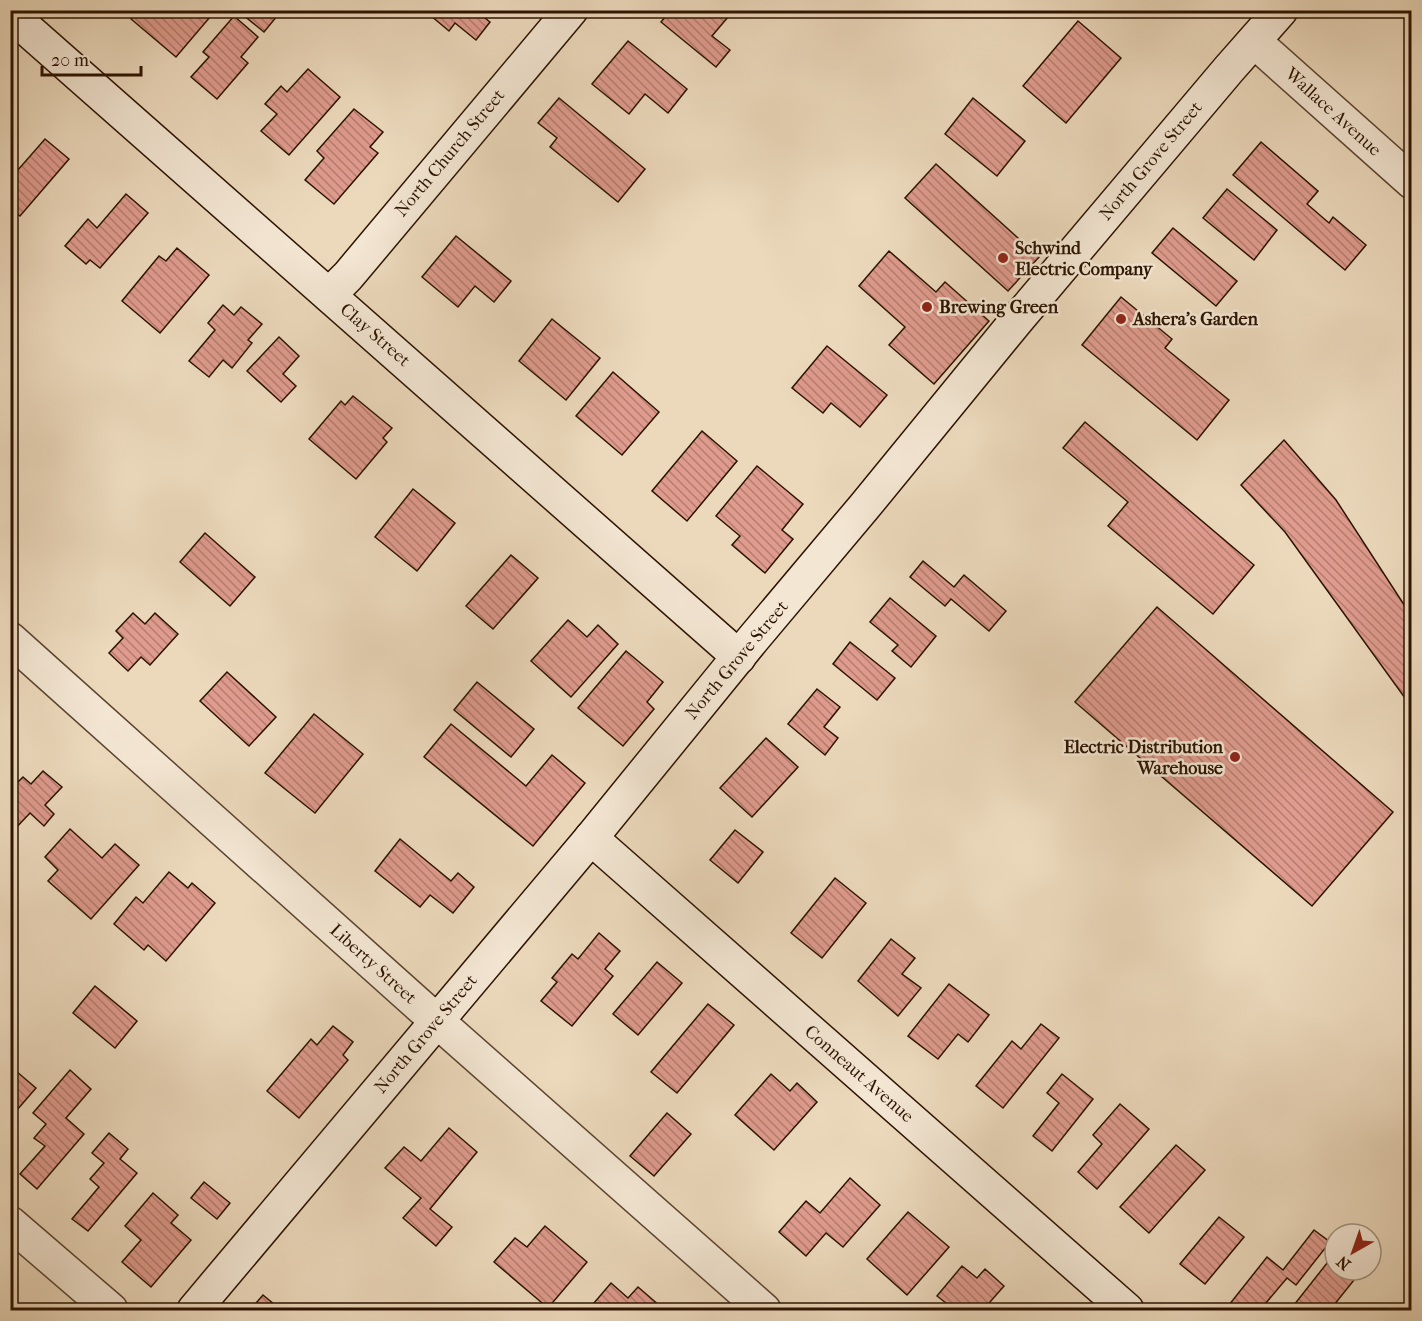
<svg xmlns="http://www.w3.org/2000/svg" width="1422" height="1321" viewBox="0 0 1422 1321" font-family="'IM FELL French Canon',serif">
  <defs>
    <pattern id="building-back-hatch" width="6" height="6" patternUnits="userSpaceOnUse" patternTransform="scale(1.5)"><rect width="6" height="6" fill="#df9b8d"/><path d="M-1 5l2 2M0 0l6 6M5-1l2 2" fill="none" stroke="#b57d71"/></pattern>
  </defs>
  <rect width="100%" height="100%" fill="#ecd9bc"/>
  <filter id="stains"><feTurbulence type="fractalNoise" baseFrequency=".00333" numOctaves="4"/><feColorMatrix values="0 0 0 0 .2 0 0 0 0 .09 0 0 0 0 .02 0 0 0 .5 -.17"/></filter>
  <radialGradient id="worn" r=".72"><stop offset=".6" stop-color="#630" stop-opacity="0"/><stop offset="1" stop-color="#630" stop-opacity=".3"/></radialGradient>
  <g fill="url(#building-back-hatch)" stroke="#2c1300" stroke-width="1.5">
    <path d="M138 10H216L176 57 131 19Z"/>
    <path d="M237 10H282L264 32Z"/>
    <path d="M424 10H475L490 22 476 40 455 23 449 31Z"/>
    <path d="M671 10H720L728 17 712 36 730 50 716 67 661 22Z"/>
    <path d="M234 16 258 37 241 57 248 63 217 99 191 77 209 57 203 52Z"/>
    <path d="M1078 21 1121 58 1066 123 1023 86Z"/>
    <path d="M628 41 687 89 668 113 645 94 629 114 592 84Z"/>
    <path d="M308 69 340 97 289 155 261 131 277 114 265 104 281 86 287 92Z"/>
    <path d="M559 98 645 169 618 202 550 147 557 138 538 123Z"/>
    <path d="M973 98 1025 141 997 176 945 134Z"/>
    <path d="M354 109 383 132 370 147 378 153 334 204 305 180 324 158 317 151Z"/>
    <path d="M45 139 69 159 20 216 10 208V179Z"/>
    <path d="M1261 142 1318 191 1307 204 1329 223 1333 217 1366 245 1345 270 1233 175Z"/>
    <path d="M936 164 1039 257 1008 291 905 198Z"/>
    <path d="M1227 189 1277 230 1254 260 1203 218Z"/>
    <path d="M126 194 148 213 100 268 90 260 86 264 65 246 88 219 97 228Z"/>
    <path d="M1173 228 1237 281 1216 306 1152 253Z"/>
    <path d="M456 236 511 281 494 302 475 286 458 307 422 277Z"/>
    <path d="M177 248 209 275 160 333 122 301 159 256 166 261Z"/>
    <path d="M889 251 936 292 945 282 989 321 934 384 889 345 905 327 859 286Z"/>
    <path d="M1121 297 1172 339 1165 348 1229 400 1197 440 1082 345Z"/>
    <path d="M223 305 234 315 241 307 262 324 248 340 252 343 232 368 223 360 209 377 189 361 215 330 208 323Z"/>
    <path d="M552 319 600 358 566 400 519 361Z"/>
    <path d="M279 337 299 356 283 374 296 386 281 402 247 371Z"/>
    <path d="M827 346 887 395 860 427 831 403 823 413 792 388Z"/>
    <path d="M613 372 659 412 622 455 576 416Z"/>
    <path d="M353 396 392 428 383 438 387 442 356 479 309 439 341 401 345 405Z"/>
    <path d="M1085 422 1254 565 1213 614 1108 526 1128 502 1063 448Z"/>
    <path d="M702 431 737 461 687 521 652 491Z"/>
    <path d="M1284 440 1336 500 1412 617V632L1405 636 1412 646V694L1405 698 1285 532 1241 485Z"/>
    <path d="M757 466 803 504 782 530 793 539 765 573 732 545 740 536 716 516Z"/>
    <path d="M413 489 455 523 417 571 375 537Z"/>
    <path d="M205 533 255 577 230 606 180 562Z"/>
    <path d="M511 555 538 578 493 629 466 606Z"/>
    <path d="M923 561 954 587 964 575 1006 611 989 631 951 599 945 606 910 577Z"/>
    <path d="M890 598 936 636 911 667 892 651 898 645 870 622Z"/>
    <path d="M1157 607 1393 812 1312 906 1075 702Z"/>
    <path d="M133 613 145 624 155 613 178 634 150 665 141 657 128 671 109 653 123 638 116 631Z"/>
    <path d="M568 620 587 637 598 625 618 644 571 697 531 661Z"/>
    <path d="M850 642 895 678 877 700 833 664Z"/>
    <path d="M626 651 663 682 647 702 654 709 623 746 578 708Z"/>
    <path d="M227 672 276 717 249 746 200 701Z"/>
    <path d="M477 682 534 729 511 757 454 710Z"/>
    <path d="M817 689 840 707 824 727 838 738 825 755 788 724Z"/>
    <path d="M314 714 363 754 315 813 265 773Z"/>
    <path d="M451 724 526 786 552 755 585 783 533 846 424 757Z"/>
    <path d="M766 738 798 767 752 817 720 788Z"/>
    <path d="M43 771 62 787 45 805 54 814 44 826 30 813 10 834V790L23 777 31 784Z"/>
    <path d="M70 829 102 858 115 844 139 865 91 919 48 881 58 870 45 857Z"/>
    <path d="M735 830 763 852 738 883 710 860Z"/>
    <path d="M400 839 451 881 458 873 474 887 453 913 430 895 420 907 375 871Z"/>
    <path d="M169 872 188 888 192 883 215 903 166 961 148 945 144 950 114 924 136 897 143 903Z"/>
    <path d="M835 878 866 903 822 958 791 933Z"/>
    <path d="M599 933 620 951 605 969 613 976 572 1026 541 1001 557 982 552 978 572 954 578 959Z"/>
    <path d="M891 939 915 958 902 974 921 988 898 1016 858 981Z"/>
    <path d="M657 962 682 983 638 1035 613 1014Z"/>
    <path d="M949 984 989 1015 968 1042 958 1034 938 1059 908 1036Z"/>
    <path d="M95 986 137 1021 115 1048 73 1013Z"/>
    <path d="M708 1004 734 1025 677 1093 651 1072Z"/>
    <path d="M1041 1024 1059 1038 1003 1108 976 1086 1012 1041 1021 1049Z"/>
    <path d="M333 1026 353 1042 343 1055 348 1060 299 1118 267 1091 311 1039 317 1045Z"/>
    <path d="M10 1066 36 1088 10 1118Z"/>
    <path d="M70 1070 91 1089 66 1118 84 1134 37 1189 20 1174 45 1146 34 1138 46 1124 33 1113Z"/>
    <path d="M771 1074 790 1091 797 1083 817 1102 774 1150 735 1115Z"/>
    <path d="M1062 1074 1093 1099 1052 1151 1033 1136 1059 1103 1047 1093Z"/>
    <path d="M1120 1104 1149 1129 1097 1189 1078 1172 1102 1144 1093 1135Z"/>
    <path d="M667 1113 691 1134 654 1176 630 1156Z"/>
    <path d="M449 1128 477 1152 430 1209 452 1227 436 1246 403 1218 421 1198 385 1168 404 1147 421 1161Z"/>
    <path d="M109 1133 128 1149 120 1159 137 1173 88 1231 72 1219 99 1187 90 1179 104 1163 92 1153Z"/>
    <path d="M1176 1145 1205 1170 1149 1233 1120 1207Z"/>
    <path d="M850 1178 880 1205 843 1247 826 1233 806 1256 779 1232 806 1201 820 1213Z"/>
    <path d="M204 1182 230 1203 217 1219 191 1198Z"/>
    <path d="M153 1193 178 1215 171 1223 191 1240 151 1287 122 1262 141 1240 125 1226Z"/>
    <path d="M908 1212 949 1247 907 1295 867 1259Z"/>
    <path d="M1219 1217 1244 1237 1205 1284 1180 1264Z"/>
    <path d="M545 1226 587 1262 548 1308 494 1262 515 1238 527 1247Z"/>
    <path d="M1314 1230 1330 1242 1296 1285 1287 1278 1260 1310H1225L1267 1257 1283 1270Z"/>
    <path d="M1335 1253V1270H1362L1330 1310H1290Z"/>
    <path d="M962 1266 977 1278 985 1269 1004 1286 983 1310H955L937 1296Z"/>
    <path d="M611 1283 628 1298 638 1287 660 1306 656 1310H588Z"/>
    <path d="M263 1295 281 1310H250Z"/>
  </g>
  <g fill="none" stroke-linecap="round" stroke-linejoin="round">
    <defs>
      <g id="street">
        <path d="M1254 41 1412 182"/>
        <path d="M10 639 49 674 420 1006 764 1310"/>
        <path d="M10 1223 111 1310"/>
      </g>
      <g id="secondary">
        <path d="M10 14 739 657"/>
        <path d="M329 295 348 276 571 10"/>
        <path d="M591 838 1127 1310"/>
        <path d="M194 1310 591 838 753 639 864 507 1017 320 1229 69 1281 10"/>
      </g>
    </defs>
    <use href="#street" stroke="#5c442f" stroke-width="36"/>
    <use href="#secondary" stroke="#2c1300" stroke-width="36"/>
    <use href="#street" stroke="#f3e6d3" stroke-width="33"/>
    <use href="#secondary" stroke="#f3e6d3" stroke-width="33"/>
  </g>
  <g fill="#8f2418" stroke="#f3e6d3" stroke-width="2">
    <circle cx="1003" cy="258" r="6"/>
    <circle cx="927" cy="307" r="6"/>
    <circle cx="1121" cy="319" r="6"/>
    <circle cx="1235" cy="757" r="6"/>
  </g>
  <g text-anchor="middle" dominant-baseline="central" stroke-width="5" stroke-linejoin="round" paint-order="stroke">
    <g font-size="18" fill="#2c1300" stroke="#f3e6d3">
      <text transform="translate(1333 112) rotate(42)">Wallace Avenue</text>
      <text transform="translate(450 153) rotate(-50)">North Church Street</text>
      <text transform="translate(1151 161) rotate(-50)">North Grove Street</text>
      <text transform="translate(375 335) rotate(41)">Clay Street</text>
      <text transform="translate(737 660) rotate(-50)">North Grove Street</text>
      <text transform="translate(373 964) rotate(42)">Liberty Street</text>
      <text transform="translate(426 1034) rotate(-50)">North Grove Street</text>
      <text transform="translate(859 1074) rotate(41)">Conneaut Avenue</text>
    </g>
    <g font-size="18" font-weight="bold" fill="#2c1300" stroke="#f3e6d3" text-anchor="start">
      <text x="1015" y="248">Schwind<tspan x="1015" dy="21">Electric Company</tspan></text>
      <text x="939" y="307">Brewing Green</text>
      <text x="1133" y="319">Ashera's Garden</text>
      <text x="1223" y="747" text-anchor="end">Electric Distribution<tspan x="1223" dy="21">Warehouse</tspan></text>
    </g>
  </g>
  <rect width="1422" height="1321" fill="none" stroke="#ecd9bc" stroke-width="36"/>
  <rect x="12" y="12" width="1398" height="1297" fill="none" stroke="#2c1300" stroke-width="3"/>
  <rect x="18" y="18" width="1386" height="1285" fill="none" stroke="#2c1300" stroke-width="1.5"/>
  <g transform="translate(1353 1252) rotate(220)"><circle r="28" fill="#f3e6d3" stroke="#a3927f" stroke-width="1.5"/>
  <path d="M0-4.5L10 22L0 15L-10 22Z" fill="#8f2418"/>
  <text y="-9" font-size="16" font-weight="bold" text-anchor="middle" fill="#2c1300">N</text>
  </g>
  <path d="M42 66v9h99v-9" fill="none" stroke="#2c1300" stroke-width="3"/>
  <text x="51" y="66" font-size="18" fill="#2c1300" stroke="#f3e6d3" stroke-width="4.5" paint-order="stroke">20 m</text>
  <rect width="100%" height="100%" filter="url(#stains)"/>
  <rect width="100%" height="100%" fill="url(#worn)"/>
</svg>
